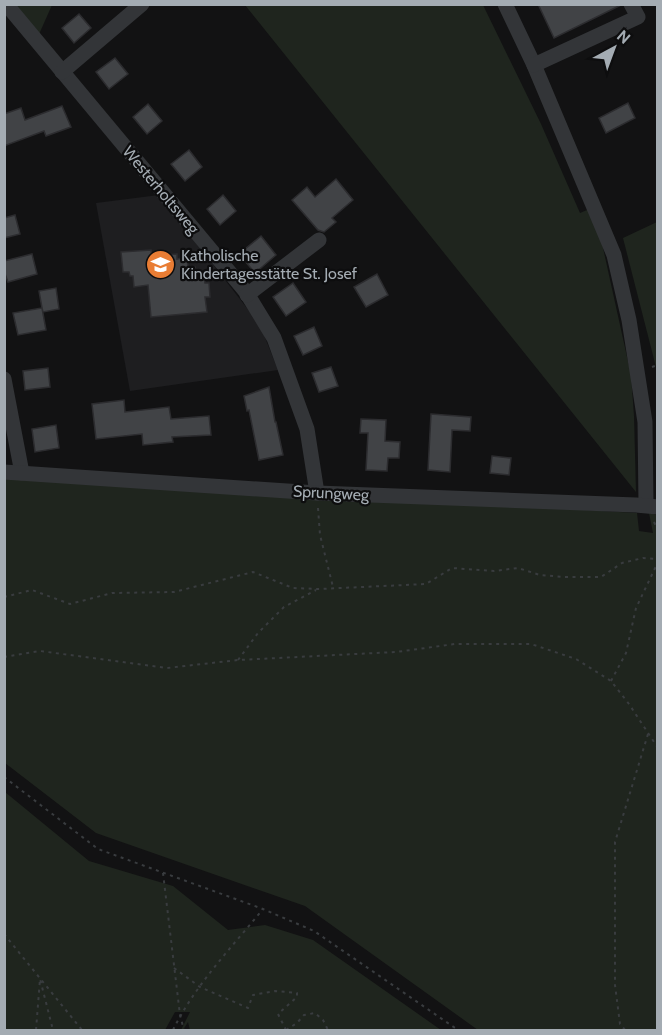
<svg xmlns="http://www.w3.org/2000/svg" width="662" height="1035" viewBox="0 0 662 1035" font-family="Cabin,sans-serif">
  <rect width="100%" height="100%" fill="#121213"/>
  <path fill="#1e1e20" d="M159 195 260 325 278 370 130 391 96 203Z"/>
  <g fill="#1f251e">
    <path d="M6 5H52L36 41Z"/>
    <path d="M245 5H483L541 124 580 213 594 207 631 375 634 416 636 492Z"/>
    <path d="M657 222V371L623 238Z"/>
    <path d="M4 477 637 513 639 531 653 533 649 513 657 515V1030H478L305 906 96 833 5 763Z"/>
    <path d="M5 792 89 861 173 886 228 930 265 925 313 940 441 1030H190L188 1022 183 1030H181L190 1012H175L165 1030H5Z"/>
  </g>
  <g fill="#414346" stroke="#2c2c2f" stroke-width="1.5">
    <path d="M538 4H621V5L554 38Z"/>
    <path d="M79 14 91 28 74 43 62 28Z"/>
    <path d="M115 58 128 74 109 89 96 72Z"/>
    <path d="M628 103 635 118 606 133 599 118Z"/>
    <path d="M148 104 162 121 147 134 133 117Z"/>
    <path d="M62 106 71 127 46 136 44 131 4 146V114L21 108 25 120Z"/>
    <path d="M189 150 202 167 185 181 171 164Z"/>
    <path d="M336 179 353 200 332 218 336 222 324 232 318 230 292 200 307 187 315 197Z"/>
    <path d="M223 195 236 211 220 225 207 209Z"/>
    <path d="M15 215 20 234 4 238V218Z"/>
    <path d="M261 236 276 255 255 273 239 254Z"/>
    <path d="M151 250 152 256 177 254V259L187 257 188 267H195L196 277 204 276 205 283H209L210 297H205L207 312 151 317 148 285 134 287 133 276H130L129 272H123L121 252Z"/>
    <path d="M32 254 37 274 8 282 4 271V261Z"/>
    <path d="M377 274 388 295 366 307 354 287Z"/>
    <path d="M293 283 306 302 286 316 273 297Z"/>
    <path d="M56 288 59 309 43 312 42 308 46 330 18 335 13 313 42 308 39 291Z"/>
    <path d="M314 327 322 346 303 355 294 336Z"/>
    <path d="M331 367 338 386 319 392 312 373Z"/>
    <path d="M48 368 50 387 25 390 23 371Z"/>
    <path d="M269 387 275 422H276L283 455 259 460 249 410 247 411 244 396Z"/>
    <path d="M124 400 125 412 169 407 171 419 209 416 211 435 172 437 173 442 143 445 142 434 96 439 92 404Z"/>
    <path d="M431 414 471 417 470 431 452 430 450 472 428 470Z"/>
    <path d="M361 419 386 420 385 441 400 442 399 458H388L387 471 366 470 368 433H360Z"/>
    <path d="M56 425 59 448 35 452 32 429Z"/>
    <path d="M492 456 511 458 509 475 490 473Z"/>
  </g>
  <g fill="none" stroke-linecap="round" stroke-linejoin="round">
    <g stroke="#393c3f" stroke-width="2" stroke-dasharray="3 4.5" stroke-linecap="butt">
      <path d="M652 367 658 365"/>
      <path d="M318 508 320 535 333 587"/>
      <path d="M654 522 658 530"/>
      <path d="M4 597 32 590 70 604 112 593 174 592 253 572 293 588 319 589 426 584 452 568 494 571 518 568 540 575 564 577H601L622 563 643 558 658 559"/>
      <path d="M4 657 40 651 167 668 238 660 396 652 455 644H531L576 659 611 681 629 704 658 748"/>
      <path d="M238 660 258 633 284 607 316 590"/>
      <path d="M611 681 626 653 636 608 658 562"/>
      <path d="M4 777 98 849 263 909 314 931 458 1030"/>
      <path d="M163 873 180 1015 184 1030"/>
      <path d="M4 934 82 1030"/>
      <path d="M174 968 200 987 248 1008 253 995 275 991 297 993V997L278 1014 286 1030"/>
      <path d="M36 1030 40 979 53 1030"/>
      <path d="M173 1030C195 985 232 947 263 909"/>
      <path d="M286 1030 297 1023 304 1015 315 1013 323 1020 328 1030"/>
      <path d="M625 1030 620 1024 615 985V842L648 734"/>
    </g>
    <g stroke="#333538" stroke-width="15">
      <path d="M6 4 246 292 274 338 307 429 317 493"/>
      <path d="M505 4 534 65 614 255 629 320 645 422 646 505"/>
      <path d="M534 65 638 17 631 4"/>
      <path d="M62 72 142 4"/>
      <path d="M247 295 319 240"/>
      <path d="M4 379 22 473"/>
      <path d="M4 472 317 493 636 505 658 507"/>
    </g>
  </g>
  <defs>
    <symbol id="school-disc" viewBox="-11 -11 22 22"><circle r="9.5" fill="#e97d34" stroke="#0d0d0e"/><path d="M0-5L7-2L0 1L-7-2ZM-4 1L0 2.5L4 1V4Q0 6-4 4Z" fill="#fff"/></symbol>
  </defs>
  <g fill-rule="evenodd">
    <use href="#school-disc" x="144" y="248" width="33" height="33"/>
  </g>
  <g text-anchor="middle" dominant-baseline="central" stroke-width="4.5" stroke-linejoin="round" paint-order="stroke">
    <g font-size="16" fill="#a4acb3" stroke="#0d0d0e">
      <text transform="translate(161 190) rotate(50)">Westerholtsweg</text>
      <text transform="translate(331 493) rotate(3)">Sprungweg</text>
    </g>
    <g font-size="16" fill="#a4acb3" stroke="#0d0d0e" text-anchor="start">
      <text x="181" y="255">Katholische<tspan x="181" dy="18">Kindertagesstätte St. Josef</tspan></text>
    </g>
  </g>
  <rect width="662" height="1035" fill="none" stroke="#a4acb3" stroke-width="12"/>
  <g transform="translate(614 48) rotate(41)" stroke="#0d0d0e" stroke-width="4.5" paint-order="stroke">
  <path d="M0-4.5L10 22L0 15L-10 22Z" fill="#a4acb3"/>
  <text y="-9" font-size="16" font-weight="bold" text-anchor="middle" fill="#a4acb3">N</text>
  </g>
</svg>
